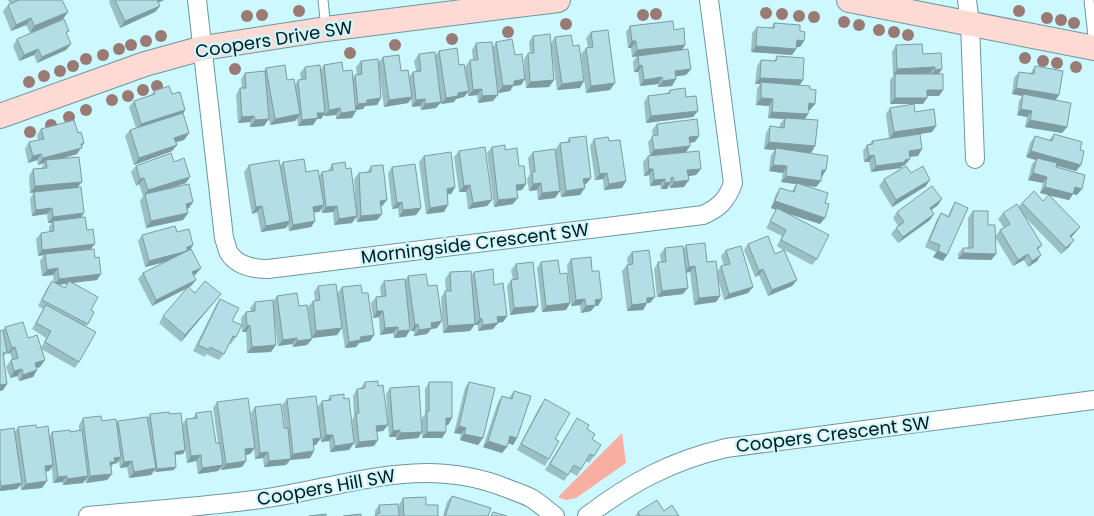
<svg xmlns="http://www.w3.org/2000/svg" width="1094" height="516" viewBox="0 0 1094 516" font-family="Poppins,sans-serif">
  <rect width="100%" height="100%" fill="#ccf8ff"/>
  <path fill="#f8afa1" d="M622 433 626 463 576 498 566 500 558 497Z"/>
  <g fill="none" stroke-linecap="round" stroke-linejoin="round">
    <defs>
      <g id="lane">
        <path d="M323 0 326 29"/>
        <path d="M1089 0 1094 46"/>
      </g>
      <g id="street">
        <path d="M197 0 224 238C226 243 227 250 229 253 238 267 254 269 268 269L703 215C719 208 727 200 733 183L709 0"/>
        <path d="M967 0 970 24 975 159"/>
        <path d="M88 516C146 510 204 507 261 499 346 487 421 454 506 488 514 491 523 494 531 498 539 503 547 510 555 516"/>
        <path d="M587 516C632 482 671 461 726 448L1094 400"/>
      </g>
      <g id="secondary">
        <path d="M849 0 1094 48"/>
        <path d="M0 116 145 64 203 48 326 29 558 0"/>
      </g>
    </defs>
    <use href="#lane" stroke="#6d979d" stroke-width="11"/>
    <use href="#street" stroke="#6d979d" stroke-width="20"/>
    <use href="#secondary" stroke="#6d979d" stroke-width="26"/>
    <use href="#lane" stroke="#fff" stroke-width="9"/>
    <use href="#street" stroke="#fff" stroke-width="18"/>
    <use href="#secondary" stroke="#fddad4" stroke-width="24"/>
  </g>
  <g fill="#9a7a74">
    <circle cx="299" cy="11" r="6"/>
    <circle cx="1019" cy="11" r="6"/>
    <circle cx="766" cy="13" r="6"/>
    <circle cx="656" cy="14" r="6"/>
    <circle cx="782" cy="14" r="6"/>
    <circle cx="262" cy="15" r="6"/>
    <circle cx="643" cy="15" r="6"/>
    <circle cx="247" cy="16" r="6"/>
    <circle cx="799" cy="16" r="6"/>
    <circle cx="814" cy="17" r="6"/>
    <circle cx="1047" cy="18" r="6"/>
    <circle cx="1061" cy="20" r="6"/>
    <circle cx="844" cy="22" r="6"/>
    <circle cx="1074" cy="23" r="6"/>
    <circle cx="566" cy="24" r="6"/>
    <circle cx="859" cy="25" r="6"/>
    <circle cx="879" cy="30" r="6"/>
    <circle cx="508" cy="32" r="6"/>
    <circle cx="894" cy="32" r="6"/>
    <circle cx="908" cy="35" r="6"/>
    <circle cx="161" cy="36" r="6"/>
    <circle cx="452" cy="39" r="6"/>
    <circle cx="146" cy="41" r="6"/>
    <circle cx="131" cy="45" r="6"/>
    <circle cx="395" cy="45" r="6"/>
    <circle cx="119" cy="49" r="6"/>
    <circle cx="350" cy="53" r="6"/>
    <circle cx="103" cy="55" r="6"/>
    <circle cx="1025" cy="58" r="6"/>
    <circle cx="86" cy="59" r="6"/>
    <circle cx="1043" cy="61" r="6"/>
    <circle cx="1057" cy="63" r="6"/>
    <circle cx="73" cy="66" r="6"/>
    <circle cx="1076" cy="67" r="6"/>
    <circle cx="235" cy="69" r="6"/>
    <circle cx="60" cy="71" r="6"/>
    <circle cx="44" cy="76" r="6"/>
    <circle cx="29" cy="82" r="6"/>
    <circle cx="157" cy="86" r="6"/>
    <circle cx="143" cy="90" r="6"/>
    <circle cx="128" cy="96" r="6"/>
    <circle cx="112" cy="100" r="6"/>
    <circle cx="86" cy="110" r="6"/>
    <circle cx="69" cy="117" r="6"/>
    <circle cx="51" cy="125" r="6"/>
    <circle cx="30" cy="132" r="6"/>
  </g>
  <g fill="#9abfc5" fill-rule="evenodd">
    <path d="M8 0H62L63 19 30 33 26 25 11 31 3 11 8 5 10 4Z"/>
    <path d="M110 0H164L158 3 160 6 155 12 120 28 109 2Z"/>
    <path d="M774 23 800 31 804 41 800 47H797L796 49 792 55 751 52 752 33 757 27 771 28Z"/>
    <path d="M630 26 674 30 685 45 682 50 691 69 686 75 676 76V79L672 86 658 87V84L640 86 638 72H634L633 62 637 56 632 57 631 48H628L626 32Z"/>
    <path d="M69 31 66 34 71 44 66 50 37 63 34 55 19 61 13 46 17 39Z"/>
    <path d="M591 32 610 90 586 93 581 54 586 48 588 47 586 38Z"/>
    <path d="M533 36 551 43 555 37 580 88 557 90 551 45 554 80 549 87 526 88 525 79 521 85 513 86 510 91 498 93 496 75 493 101 478 103 477 95 468 96V92L464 97 456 99 454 102 441 104 439 88 441 102 436 108 421 110 420 106 412 107 411 99 408 103 384 107 378 63 383 57 409 77 413 72 416 71 414 61 419 54 435 56 439 51 459 65 466 77 465 67 470 60H473L472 50 476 43 493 47 496 42 515 55 525 78 524 59 528 53H530L529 42Z"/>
    <path d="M896 45 923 54 942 69 939 74 943 90 939 96H927L923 104H890V80L894 75H893L892 52Z"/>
    <path d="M777 56 803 80 800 85 810 89 815 104 810 110H809L805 119 815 146 811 153 803 152 822 177H821L816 187 803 185 825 203 820 224 786 213 817 259 812 265 784 250 797 280 792 286 768 296 759 275 755 277 744 250 748 244 775 254 783 250 777 246 782 236 766 228 776 210 771 208 776 194 780 188 792 192 796 184 781 182 783 173 769 171 771 155 775 150 764 149 766 133 770 126 780 127V124L784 119 768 118 769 106 756 105 757 89 760 84H755L757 66 761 60 774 61Z"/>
    <path d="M361 61 381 98 377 105 365 106 363 109 356 110V111L352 118 336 119V115L324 116V114L321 119H317L313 125 298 126 297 118 295 121 270 125 268 115 264 126 250 127V122L238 123 236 95 240 88H242L241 79 245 73 264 71 266 68 295 85 298 80H301L300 73 305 67 321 69 324 65 343 71 353 78 355 75H357L356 67Z"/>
    <path d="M1035 66 1056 100 1067 127 1062 133 1025 127 1027 117 1017 115 1019 101 1022 96 1012 94 1014 78 1019 72 1030 74Z"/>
    <path d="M670 90 686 97 693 117 646 123 644 102 648 96 667 94Z"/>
    <path d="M154 91 172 94 185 110 183 114 189 133 184 140 176 142 177 145 172 151 134 165 125 136 130 130 136 128 129 107 134 101 151 95Z"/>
    <path d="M890 108 915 112 936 126 932 132 920 134 918 156 910 157 905 165 902 166 901 168 871 172 869 162H864L863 151 867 145H869L872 141 889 138 886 114Z"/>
    <path d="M657 124 695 142 690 143 686 152 696 175 688 176 684 187 670 188 669 185 667 189H661L660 185 650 186 649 175 644 176 643 162 648 156H650L648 142 653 136 652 130Z"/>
    <path d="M41 129 78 133 84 143 77 154 60 159 78 187 81 217 87 230 97 280 72 283 91 310 88 324 86 327 79 362 75 368 41 349 40 367 36 368 37 370 33 377 19 381 17 376 10 378 6 367 11 360H12L10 353 7 354V353L3 357 7 384 3 390 0 391V331L3 330 5 327 28 338 41 348 46 338 32 329 43 309 38 306 47 288 52 281 54 283 53 275 42 276 40 261 44 255 38 256 36 239 41 233 49 232V227L52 223H48L47 214 32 216 30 199 34 192 30 193 29 176 33 169H42V167L44 163 38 165 37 160 28 163 25 149 29 142 38 140 37 135ZM67 284 64 288 58 285Z"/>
    <path d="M1054 134 1080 150 1081 165 1076 171 1056 166V167L1077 195 1073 194 1069 200 1050 196 1080 227 1075 233 1071 237 1069 247 1061 254 1023 215 1042 245 1038 250 1037 261 1028 267 1024 260 1013 266 995 237 1000 230 1004 228 998 219 1003 213 1018 207 1022 203 1043 201 1049 195 1040 193 1043 183 1028 180 1032 164 1036 160 1026 157 1030 143 1035 136 1049 140Z"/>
    <path d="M569 138 591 178 586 184 584 185 580 195 561 197 555 150 560 143 567 142Z"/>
    <path d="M594 139 609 141 622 188 604 190 603 179 595 180 590 146Z"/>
    <path d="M492 147 505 150 522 190 517 191 513 204 494 207 487 153Z"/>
    <path d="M459 151 492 200 487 206 468 209 466 192H459L454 157Z"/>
    <path d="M533 152 560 191 555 198 538 200 537 190 529 191 527 179 530 174 528 158Z"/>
    <path d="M424 156 455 187 451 194H447L444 212 426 214 419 162Z"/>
    <path d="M174 162 186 183 164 190 193 202 189 208 187 209 188 213 183 220 146 228 140 201 143 196 139 184 136 186 131 172 136 166Z"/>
    <path d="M283 162 319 176 322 172 328 171 332 164 346 169 356 209 354 179 359 173 367 172 371 166 387 200 382 206H381L382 214 377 220 357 222 356 217 352 223 334 225 333 212 322 213 321 209 319 212H314L315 221 311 227 289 231 288 225 286 228 261 232 257 212 252 214 244 172 249 165 280 166Z"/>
    <path d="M392 167 421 208 416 215 399 217 398 208 392 209 388 173Z"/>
    <path d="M884 179 926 186 892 207 879 186Z"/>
    <path d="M955 202 943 261 933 257 936 252 925 247 937 219 941 213 948 216 951 209Z"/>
    <path d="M938 205 931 210 930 220 898 243 891 234 896 228 898 226 893 218 897 212Z"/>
    <path d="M973 211 988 225 996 254 991 260 958 259V254L963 248H968V218Z"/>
    <path d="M177 232 191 249 201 268 196 274 194 276 196 280 191 286 189 288 195 293 216 300 181 342 159 323 163 316 188 288 152 306 138 279 143 273 166 262 145 267 138 241 142 235Z"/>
    <path d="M686 245 707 262 717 272 721 266H724L721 256 726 250 753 287 748 293 724 300 718 278 720 296 716 302 694 305 690 272 686 273 683 294 657 297 654 269 658 262H661L660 254 665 248 683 250Z"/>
    <path d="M632 252 650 303H647L643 310 627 311 622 271 627 265H628L627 258Z"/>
    <path d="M571 259 592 271 598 306H595L591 311 581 313 580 305 571 306 567 265Z"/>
    <path d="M541 262 560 274 570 303 566 310 542 312 537 268Z"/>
    <path d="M516 264 538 306 534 312 510 315 507 286 511 280H513L511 270Z"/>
    <path d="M450 272 471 276 474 272 494 285 507 316 503 322 498 323 493 329 478 331V325H475L474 317 475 324 470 331 443 333 441 298 445 291H446L445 279Z"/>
    <path d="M408 276 437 328 431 329 427 334 414 336V331H411L409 319 406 337 394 338 393 333 380 335 379 317 373 318 371 303 376 297 381 296 380 287 384 281 405 280Z"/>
    <path d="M318 286 337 294 342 287 362 293 374 335 370 341 359 343 356 347 345 348 339 310 342 328 337 335 312 338 308 307 313 301H315L314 292Z"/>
    <path d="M277 296 299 306 312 339 307 345 293 347 292 344 278 346 273 309 271 352 247 353 246 332H242L241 318 246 312 251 311 250 308 255 302 273 301Z"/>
    <path d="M220 299 232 321 236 337 231 344 229 343 224 354 219 360 206 354 205 357 193 351 216 305Z"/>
    <path d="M365 382 378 386 388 425 383 431 377 432 374 446 355 448 352 420 354 416 353 396 357 389H360Z"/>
    <path d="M429 382 452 418 448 425H446L442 438H422V432L418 438 396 440V437H389L386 394 390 388 422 432V418L425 414V389Z"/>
    <path d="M469 382 483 438 478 445 460 440 461 434 454 433 465 388Z"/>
    <path d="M514 391 517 438 513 445 508 443 502 453 483 447 498 402 502 396 509 398Z"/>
    <path d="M330 396 354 443 349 450 330 452 329 441 321 442 320 428 316 445H314V451L310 458 290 460 286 465 264 467 263 458 255 459 254 448 250 454 246 455V461L242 467 221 470V468L218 471 198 474 196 461 187 463 185 450 183 454 175 455 174 470 155 472 154 470 151 475 129 478 127 467 120 468 119 461 117 463 113 464 111 467 112 474 107 480 86 483V480L83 483 63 485 62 482 53 483 52 468 49 471 45 472 42 488 21 490 20 485 17 489 0 491V430L15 432 18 427 37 428 50 436 52 432H70L79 431V425L83 418 117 423 118 421 148 417 150 414H169L182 425 186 419 193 418 196 413 216 443H218L213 408 217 402 253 434 251 413 255 407 284 428H285L282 405 287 399 317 408 322 401H327Z"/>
    <path d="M545 399 555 439 549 459 545 466 517 450 540 406Z"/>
    <path d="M577 418 592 439 594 456 589 463 586 461 577 476 570 472 564 481 545 470Z"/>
    <path d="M452 496 488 516H443L447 502Z"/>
    <path d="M403 498 426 505 438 516H399V505Z"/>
    <path d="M379 505 399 516H374L375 514V511Z"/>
    <path d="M664 511 679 516H635L638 512Z"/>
  </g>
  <g fill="#7d9ba0">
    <path d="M156 0H164L152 5Z"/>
    <path d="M160 6 155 12 120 28 125 21Z"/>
    <path d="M68 12 63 19 30 33 34 26Z"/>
    <path d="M31 18 26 25 11 31 16 25Z"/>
    <path d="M797 40 804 41 800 47H792Z"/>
    <path d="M632 41H636L631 48H628Z"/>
    <path d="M71 44 66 50 37 63 42 57Z"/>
    <path d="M685 45 681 51 632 57 637 50Z"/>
    <path d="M756 46 796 49 792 55 751 52Z"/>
    <path d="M38 49 34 55 19 61 24 55Z"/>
    <path d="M642 65 638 72H634L639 66Z"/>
    <path d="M935 67 930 73 895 75V74L893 75 897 69Z"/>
    <path d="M691 69 686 75 671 77 675 71Z"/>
    <path d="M942 69 937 76H930L935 70Z"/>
    <path d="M662 77 658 84 640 86 644 80Z"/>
    <path d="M760 78 803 80 798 87 761 82 760 84H755Z"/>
    <path d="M525 79 521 85 513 86 510 91 498 93 503 86 514 81Z"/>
    <path d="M676 79 672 86 658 87 663 81Z"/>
    <path d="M554 80 549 87 526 88 530 82Z"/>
    <path d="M584 81 580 88 557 90 562 84Z"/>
    <path d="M615 83 610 90 586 93 591 86Z"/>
    <path d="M1016 88 1059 95 1055 101 1023 94 1022 96 1012 94Z"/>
    <path d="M482 89 477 95 468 96 473 90Z"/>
    <path d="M927 90H943L939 96H923Z"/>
    <path d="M469 91 464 97 456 99 454 102 441 104 446 98 458 93Z"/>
    <path d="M498 95 493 101 478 103 482 96Z"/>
    <path d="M412 97 408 103 384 107 389 100Z"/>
    <path d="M381 98 377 105 365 106 363 109 353 110 358 104 367 100Z"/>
    <path d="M761 98 773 99 769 106 756 105Z"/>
    <path d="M895 98H927L923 104H890Z"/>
    <path d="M425 99 420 106 412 107 416 100Z"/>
    <path d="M441 102 436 108 421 110 425 104Z"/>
    <path d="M809 103 815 104 810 110H805Z"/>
    <path d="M340 108 336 115 324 116 329 110Z"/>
    <path d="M1021 109 1032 111 1027 117 1017 115Z"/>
    <path d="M185 110 181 116 137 130 141 124Z"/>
    <path d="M356 111 352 118 336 119 341 113Z"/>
    <path d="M698 111 693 117 646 123 651 116Z"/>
    <path d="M772 112 808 114 804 121 785 118 784 119 768 118Z"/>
    <path d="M317 113H325L321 119H317L313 125 298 126 302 120Z"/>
    <path d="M300 114 295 121 270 125 275 119Z"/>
    <path d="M254 116 250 122 238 123 242 117Z"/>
    <path d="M269 119 264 126 250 127 255 120Z"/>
    <path d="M1030 120 1067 127 1062 133 1025 127Z"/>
    <path d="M936 126 932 132 889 139 894 132Z"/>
    <path d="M189 133 184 140 170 144 174 138Z"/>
    <path d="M699 136 695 142 685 143 689 137Z"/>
    <path d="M769 142 815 146 811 153 776 150V148L775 150 764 149Z"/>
    <path d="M84 143 77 154 47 163 46 160 44 163 38 165 43 158Z"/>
    <path d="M177 145 172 151 134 165 139 158Z"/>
    <path d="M690 146 686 152 650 156 654 150Z"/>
    <path d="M922 149 918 156 904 157 909 151Z"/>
    <path d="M1031 151 1081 165 1076 171 1036 160 1037 158 1036 160 1026 157Z"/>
    <path d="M41 154 37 160 28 163 33 156Z"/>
    <path d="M874 155 869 162H864L869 156Z"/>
    <path d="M910 159 905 165 902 166 901 168 871 172 876 166Z"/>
    <path d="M773 165 787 166 783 173 769 171Z"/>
    <path d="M649 169H653L649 175 644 176Z"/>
    <path d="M701 169 696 175 683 177 687 170Z"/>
    <path d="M822 170H826L822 177 818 176Z"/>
    <path d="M607 173 603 179 595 180 600 174Z"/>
    <path d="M1033 173 1047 177 1043 183 1028 180Z"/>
    <path d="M786 176 821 181 816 187 781 182Z"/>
    <path d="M190 177 186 183 145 196V194L143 196 148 190Z"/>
    <path d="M673 177 667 189H661L665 183 671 178Z"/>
    <path d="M144 178 139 184 136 186 140 179Z"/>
    <path d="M591 178 586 184 579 185 583 179Z"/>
    <path d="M665 179 660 185 650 186 654 180Z"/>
    <path d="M689 180 684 187 670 188 674 182Z"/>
    <path d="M930 180 926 186 892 207 896 200Z"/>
    <path d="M626 181 622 188 604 190 609 184Z"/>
    <path d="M82 182 77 188 30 193 35 186Z"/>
    <path d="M541 183 537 190 529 191 533 184Z"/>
    <path d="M526 184 522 190 511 191 516 185Z"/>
    <path d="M470 185 466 192H459L464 186Z"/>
    <path d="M455 187 451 194 442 195 447 189Z"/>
    <path d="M1045 187H1075L1082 189 1077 195 1073 194 1069 200 1040 193Z"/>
    <path d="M585 188 580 195 561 197 566 191Z"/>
    <path d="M560 191 555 198 538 200 542 193Z"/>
    <path d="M518 198 513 204 494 207 498 200Z"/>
    <path d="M942 199 938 205 925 215 930 208Z"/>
    <path d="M387 200 382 206 376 207 380 201Z"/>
    <path d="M492 200 487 206 468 209 473 203Z"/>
    <path d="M775 201 825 218 820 224 771 208Z"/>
    <path d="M193 202 189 208 181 210 186 204Z"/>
    <path d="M402 202 398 208 392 209 397 203Z"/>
    <path d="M324 205 319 212 309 213 313 207Z"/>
    <path d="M448 205 444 212 426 214 430 208Z"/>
    <path d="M262 206 257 212 252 214 256 207Z"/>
    <path d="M337 206 333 212 322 213 326 207Z"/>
    <path d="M52 208 47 214 32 216 36 210Z"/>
    <path d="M421 208 416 215 399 217 403 210Z"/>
    <path d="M84 213 80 219 53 221 52 223H48L53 217Z"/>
    <path d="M188 213 183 220 146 228 151 221Z"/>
    <path d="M382 214 377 220 357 222 361 216Z"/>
    <path d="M934 214 930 220 898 243 903 237Z"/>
    <path d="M357 216 352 223 334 225 339 219Z"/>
    <path d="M290 221 286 228 261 232 266 226Z"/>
    <path d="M315 221 311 227 289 231 293 225Z"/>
    <path d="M1080 227 1075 233 1066 243 1070 236Z"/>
    <path d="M1074 240 1069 247 1061 254 1066 248Z"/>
    <path d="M95 244 90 250 45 254 44 255 38 256 42 250Z"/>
    <path d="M193 245 189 252 183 257 145 267 149 261Z"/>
    <path d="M938 251 947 255 943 261 933 257Z"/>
    <path d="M963 253 996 254 991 260 958 259Z"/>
    <path d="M1028 254 1024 260 1013 266 1018 260Z"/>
    <path d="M1041 255 1037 261 1028 267 1032 261Z"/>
    <path d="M695 266 690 272 684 273 689 267Z"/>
    <path d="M58 268 53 275 42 276 47 270Z"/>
    <path d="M201 268 196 274 187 279 192 272Z"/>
    <path d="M763 269 759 275 755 277 759 271Z"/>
    <path d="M101 274 97 280 54 285 59 279Z"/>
    <path d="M196 280 191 286 152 306 156 300Z"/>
    <path d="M797 280 792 286 768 296 772 290Z"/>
    <path d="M753 287 748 293 724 300 729 294Z"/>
    <path d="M688 288 683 294 657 297 662 291Z"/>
    <path d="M221 294 181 342 185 335Z"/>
    <path d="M720 296 716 302 694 305 699 298Z"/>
    <path d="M655 297 650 303H647L643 310 627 311 632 305 647 298Z"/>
    <path d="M585 299 580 305 571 306 576 300Z"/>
    <path d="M602 299 598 306H595L591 311 581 313 586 306 595 300Z"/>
    <path d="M570 303 566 310 542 312 546 306Z"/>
    <path d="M538 306 534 312 510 315 514 308Z"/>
    <path d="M377 311H383L379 317 373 318Z"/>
    <path d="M507 316 503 322 493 323 497 317Z"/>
    <path d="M480 319H482L478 325H475Z"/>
    <path d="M442 321 437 328 431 329 427 334 414 336 419 330 431 323Z"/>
    <path d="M498 323 493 329 478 331 483 325Z"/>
    <path d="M418 324 414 331H411L415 325Z"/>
    <path d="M475 324 470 331 443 333 448 326Z"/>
    <path d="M250 325 246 332H242L247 326Z"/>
    <path d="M398 327 393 333 380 335 385 328Z"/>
    <path d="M342 328 337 335 312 338 316 331Z"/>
    <path d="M410 330 406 337 394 338 398 331Z"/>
    <path d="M374 335 370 341 359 343 356 347 345 348 349 342 360 337Z"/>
    <path d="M297 338 292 344 278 346 283 340Z"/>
    <path d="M312 339 307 345 293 347 297 341Z"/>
    <path d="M276 345 271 352 247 353 252 347Z"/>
    <path d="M15 347 10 353 7 354 12 348Z"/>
    <path d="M45 360 40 367 30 370 35 363Z"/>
    <path d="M22 369 17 376 10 378 14 371Z"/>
    <path d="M37 370 33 377 19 381 23 375Z"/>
    <path d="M7 384 3 390 0 391V385Z"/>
    <path d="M446 418H452L448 425H442Z"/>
    <path d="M388 425 383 431 372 432 376 426Z"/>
    <path d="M459 426 466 428 461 434 454 433Z"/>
    <path d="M400 430 396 437H389L393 431Z"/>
    <path d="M422 432 418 438 396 440 400 433Z"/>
    <path d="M427 432H446L442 438H422Z"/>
    <path d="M464 434 483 438 478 445 460 440Z"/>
    <path d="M326 435H333L329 441 321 442Z"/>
    <path d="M510 436 517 438 513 445 506 442Z"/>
    <path d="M321 438 316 445 309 446 313 439Z"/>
    <path d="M378 440 374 446 355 448 359 442Z"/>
    <path d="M488 441 507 447 502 453 483 447Z"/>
    <path d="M354 443 349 450 330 452 335 446Z"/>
    <path d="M255 448 250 454 241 456 245 449Z"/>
    <path d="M185 450 183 454 172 455 175 452Z"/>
    <path d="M314 451 310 458 290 460 286 465 264 467 269 461 289 459 293 454Z"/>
    <path d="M268 452 263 458 255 459 260 453Z"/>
    <path d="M201 455 196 461 187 463 191 456Z"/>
    <path d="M121 457 117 463 113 464 110 468 106 469 114 458Z"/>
    <path d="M132 461 127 467 120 468 124 462Z"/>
    <path d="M246 461 242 467 221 470 226 464Z"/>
    <path d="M53 465 49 471 40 472 45 466Z"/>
    <path d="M223 465 218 471 198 474 202 468Z"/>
    <path d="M176 467 174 470 155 472 157 469Z"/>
    <path d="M156 468 151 475 129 478 134 472Z"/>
    <path d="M112 474 107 480 86 483 90 476Z"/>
    <path d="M67 476 62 482 53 483 58 477Z"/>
    <path d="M88 476 83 483 63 485 67 479Z"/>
    <path d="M47 481 42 488 21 490 26 484Z"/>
    <path d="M22 483 17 489 0 491 1 486Z"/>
  </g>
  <g fill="#b3dee5" stroke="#7d9ba0">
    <path d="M19 0H62L68 12 34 26 31 18 16 25 8 5Z"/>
    <path d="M115 0H157L160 6 125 21Z"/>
    <path d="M64 19 69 31 66 32 71 44 42 57 38 49 24 55 17 39Z"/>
    <path d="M673 21 674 30 684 28 685 45 637 50 636 41H632L630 26Z"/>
    <path d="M774 23 800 25V31L805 32 804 41 797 40 796 49 756 46 757 27 774 28Z"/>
    <path d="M608 30 615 83 591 86 586 48 593 47 591 32Z"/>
    <path d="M550 34 554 80 530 82 528 53H534L533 36Z"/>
    <path d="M571 35 573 46 579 45 584 81 562 84 555 37Z"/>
    <path d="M512 39 515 55 522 54 525 79 514 81V85L503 86 496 42Z"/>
    <path d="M492 42 498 95 482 96V89L473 90 470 60H478L476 43Z"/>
    <path d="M922 44 923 54 941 53 942 69 935 70V67L897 69 896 45Z"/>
    <path d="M457 48 459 65 464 64 469 91 458 93V96L446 98 439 51Z"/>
    <path d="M688 49 691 69 675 71 676 79 663 81 662 77 644 80 642 65 639 66 638 56Z"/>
    <path d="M435 52 441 102 425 104V99L416 100 413 72 421 71 419 54Z"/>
    <path d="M399 55 401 71 408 70 412 97 389 100 383 57Z"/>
    <path d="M777 56 804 58 803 80 760 78 761 60 776 61Z"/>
    <path d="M378 59 381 98 367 100V103L358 104 355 75 362 74 361 61Z"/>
    <path d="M342 62 343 71 352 70 356 111 341 113 340 108 329 110 324 65Z"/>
    <path d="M285 65 287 80 294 79 300 114 275 119 266 68Z"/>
    <path d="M320 65 325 113H317L318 118 302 120 298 80 306 79 305 67Z"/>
    <path d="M1035 66 1063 71 1059 95 1016 88 1019 72 1034 74Z"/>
    <path d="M265 71 269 119 255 120 254 116 242 117 240 88H246L245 73Z"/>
    <path d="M895 74H943V90H927V98H895Z"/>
    <path d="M761 82 810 86V89L816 90 815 104 809 103 808 114 772 112 773 99 761 98Z"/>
    <path d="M169 86 172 94 180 92 185 110 141 124 134 101 155 94 154 91Z"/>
    <path d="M685 88 686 97 696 96 698 111 651 116 648 96 670 93V90Z"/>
    <path d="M1023 94 1071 103 1067 127 1030 120 1032 111 1021 109Z"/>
    <path d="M914 104 915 112 934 109 936 126 894 132 890 108Z"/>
    <path d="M183 113 189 133 174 138 177 145 139 158 130 130Z"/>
    <path d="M785 118 818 120 815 146 769 142 770 126 784 128Z"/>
    <path d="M697 119 699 136 689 137 690 146 654 150 652 136 658 135 657 124Z"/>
    <path d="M74 120 78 133 81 132 84 143 81 144 82 148 43 158 41 154 33 156 29 142 44 139 41 129Z"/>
    <path d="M920 134 922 149 909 151 910 159 905 160V162L876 166 874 155 869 156 867 145 873 144 872 141Z"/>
    <path d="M1054 134 1082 142 1080 150 1084 151 1081 165 1031 151 1035 136 1052 141Z"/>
    <path d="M586 136 591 178 583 179 585 188 566 191 560 143 570 142 569 138Z"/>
    <path d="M608 137 609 141 620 140 626 181 609 184 607 173 600 174 594 139Z"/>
    <path d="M505 145V150L517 148 519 166H524L526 184 516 185 518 198 498 200 492 147Z"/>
    <path d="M485 147 492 200 473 203 470 185 464 186 459 151Z"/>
    <path d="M776 148 828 156 826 170H822L821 181 786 176 787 166 773 165Z"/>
    <path d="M555 149 560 191 542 193 541 183 533 184 532 172H535L533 152Z"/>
    <path d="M699 151 701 169 687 170 689 180 674 182 673 177 671 178V182L665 183V179L654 180 653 169H649L648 156Z"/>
    <path d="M451 152 455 187 447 189 448 205 430 208 424 156Z"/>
    <path d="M171 153 174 162 184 158 190 177 148 190 144 178 140 179 136 166Z"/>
    <path d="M79 157 82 182 35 186 33 169 47 168 46 160Z"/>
    <path d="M1037 158 1057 163 1056 167 1085 175 1082 189 1075 187 1073 194 1045 187 1047 177 1033 173Z"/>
    <path d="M304 159 306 172 318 170 324 205 313 207 315 221 293 225 283 162Z"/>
    <path d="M279 160 290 221 266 226 262 206 256 207 249 165Z"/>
    <path d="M345 162 346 169 351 168 357 216 339 219 337 206 326 207 322 172 333 170 332 164Z"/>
    <path d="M415 164 421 208 403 210 402 202 397 203 392 167Z"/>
    <path d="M383 165 387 200 380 201 382 214 361 216 359 173 371 172V166Z"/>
    <path d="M906 166 911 173 923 166 930 180 896 200 884 179Z"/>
    <path d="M797 183 828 193 825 203 829 204 825 218 775 201 780 188 794 192Z"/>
    <path d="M189 184 193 202 186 204 188 213 151 221 145 194Z"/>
    <path d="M932 186 942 199 930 208 934 214 903 237 896 228 904 222 897 212Z"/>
    <path d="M81 187 84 213 53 217 52 208 36 210 34 192Z"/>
    <path d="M1034 191 1043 201 1049 195 1080 227 1070 236 1074 240 1066 248 1022 203Z"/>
    <path d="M955 202 968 208 947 255 938 251 940 245 929 241 941 213 949 217Z"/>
    <path d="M1017 204 1042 245 1037 248 1041 255 1032 261 1028 254 1018 260 1000 230 1010 224 1003 213Z"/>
    <path d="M777 208 829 235 817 259 781 240 786 230 770 221Z"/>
    <path d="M973 211H988V225H995L996 254 963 253V248H973Z"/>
    <path d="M85 217 87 230 93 229 95 244 42 250 41 233 54 231 53 221Z"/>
    <path d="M175 226 177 232 189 229 193 245 187 247V251L149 261 142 235Z"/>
    <path d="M768 236 775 254 784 250 797 280 772 290 763 269 759 271 748 244Z"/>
    <path d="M705 243 707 262 716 261 720 296 699 298 695 266 689 267 686 245Z"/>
    <path d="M683 246 688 288 662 291 658 262H666L665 248Z"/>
    <path d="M741 246 753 287 729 294 721 266 730 264 726 250Z"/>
    <path d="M94 249 95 258 99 257 101 274 59 279 58 268 47 270 45 254Z"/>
    <path d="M191 249 201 268 192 272 196 280 156 300 143 273Z"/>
    <path d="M649 250 655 297 647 298V303L632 305 627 265 633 264 632 252Z"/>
    <path d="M591 257 592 271H599L602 299 595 300 596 305 586 306 585 299 576 300 571 259Z"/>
    <path d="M558 260 560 274 567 273 570 303 546 306 541 262Z"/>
    <path d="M533 262 538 306 514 308 511 280 518 279 516 264Z"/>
    <path d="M493 269 494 285 503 283 507 316 497 317 498 323 483 325 482 319H480L474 272Z"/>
    <path d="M471 271 475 324 448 326 445 291H451L450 272Z"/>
    <path d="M426 274 428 286 437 285 442 321 431 323 432 328 419 330 418 324 415 325 408 276Z"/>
    <path d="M405 279 410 330 398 331V327L385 328 383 311H377L376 297 386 296 384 281Z"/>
    <path d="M52 281 65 288 69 281 98 297 91 310 94 312 88 324 42 300Z"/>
    <path d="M205 281 221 294 185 335 163 316 188 287 195 293Z"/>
    <path d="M336 284 342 328 316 331 313 301 320 300 318 286Z"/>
    <path d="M361 285 362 293H368L374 335 360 337 361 340 349 342 342 287Z"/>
    <path d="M297 293 299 306 307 305 312 339 297 341V338L283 340 277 296Z"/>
    <path d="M220 299 239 308 232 321 242 325 236 337 233 336 224 354 210 347 209 350 198 345Z"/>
    <path d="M273 300 276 345 252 347 250 325 247 326 246 312 255 311V302Z"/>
    <path d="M46 305 96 332 79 362 45 342 51 331 36 323Z"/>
    <path d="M23 322 28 338 37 335 45 360 35 363 37 370 23 375 22 369 14 371 11 360 18 358 15 347 12 348 5 327Z"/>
    <path d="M3 330 7 352 3 353 7 384 0 385V331Z"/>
    <path d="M378 381V386L383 385 388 425 376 426 378 440 359 442 356 413H359L357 389 365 388V382Z"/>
    <path d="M429 382H452V418H446V432H427V411H429Z"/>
    <path d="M469 382 495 388 483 438 464 434 466 428 459 426Z"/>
    <path d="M419 386 422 432 400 433V430L393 431 390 388Z"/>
    <path d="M514 391 531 396 517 438 510 436 507 447 488 441 502 396 512 399Z"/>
    <path d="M344 394V399L349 398 354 443 335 446 333 435H326L322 401 331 400 330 396Z"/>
    <path d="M316 396 321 438 313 439 314 451 293 454 287 399Z"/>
    <path d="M248 398 255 448 245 449 246 461 226 464 217 402Z"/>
    <path d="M545 399 570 413 555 439 559 441 549 459 521 444Z"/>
    <path d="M281 404 284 428H288L291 459 269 461 268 452 260 453 255 407Z"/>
    <path d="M211 411 216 443H220L223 465 202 468 201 455 191 456 186 419 197 418 196 413Z"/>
    <path d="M169 412V414L181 413 185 450 175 452 176 467 157 469 150 414Z"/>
    <path d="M101 416 102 421 116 419 121 457 114 458 115 462H110L112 474 90 476 83 418Z"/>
    <path d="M147 417 156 468 134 472 132 461 124 462 118 421Z"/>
    <path d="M577 418 589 425 587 429 595 434 592 439 601 445 594 456 590 454 581 469 574 465 568 475 550 464Z"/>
    <path d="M36 425 37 428 48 426 53 465 45 466 47 481 26 484 18 427Z"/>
    <path d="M14 428 22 483 1 486 0 480V430Z"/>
    <path d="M70 430V432L82 430 88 476 67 479V476L58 477 52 432Z"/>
    <path d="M452 496 491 508 488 516H445Z"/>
    <path d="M426 497V505H438V516H404L403 498Z"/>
    <path d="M657 500 664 511 672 505 679 516H640L638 512Z"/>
    <path d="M398 504 399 516H376V514L380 513 379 505Z"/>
    <path d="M493 512 507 516H491Z"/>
    <path d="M326 514V516H309Z"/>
    <path d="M361 514V516H343Z"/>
  </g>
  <g text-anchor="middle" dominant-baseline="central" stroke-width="4.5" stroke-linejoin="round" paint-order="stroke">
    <g font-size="18" fill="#07181b" stroke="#ccf8ff">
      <text transform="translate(274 39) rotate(-9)">Coopers Drive SW</text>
      <text transform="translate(475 243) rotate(-7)">Morningside Crescent SW</text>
      <text transform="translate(833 434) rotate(-7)">Coopers Crescent SW</text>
      <text transform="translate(326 487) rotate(-10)">Coopers Hill SW</text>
    </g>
  </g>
</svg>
